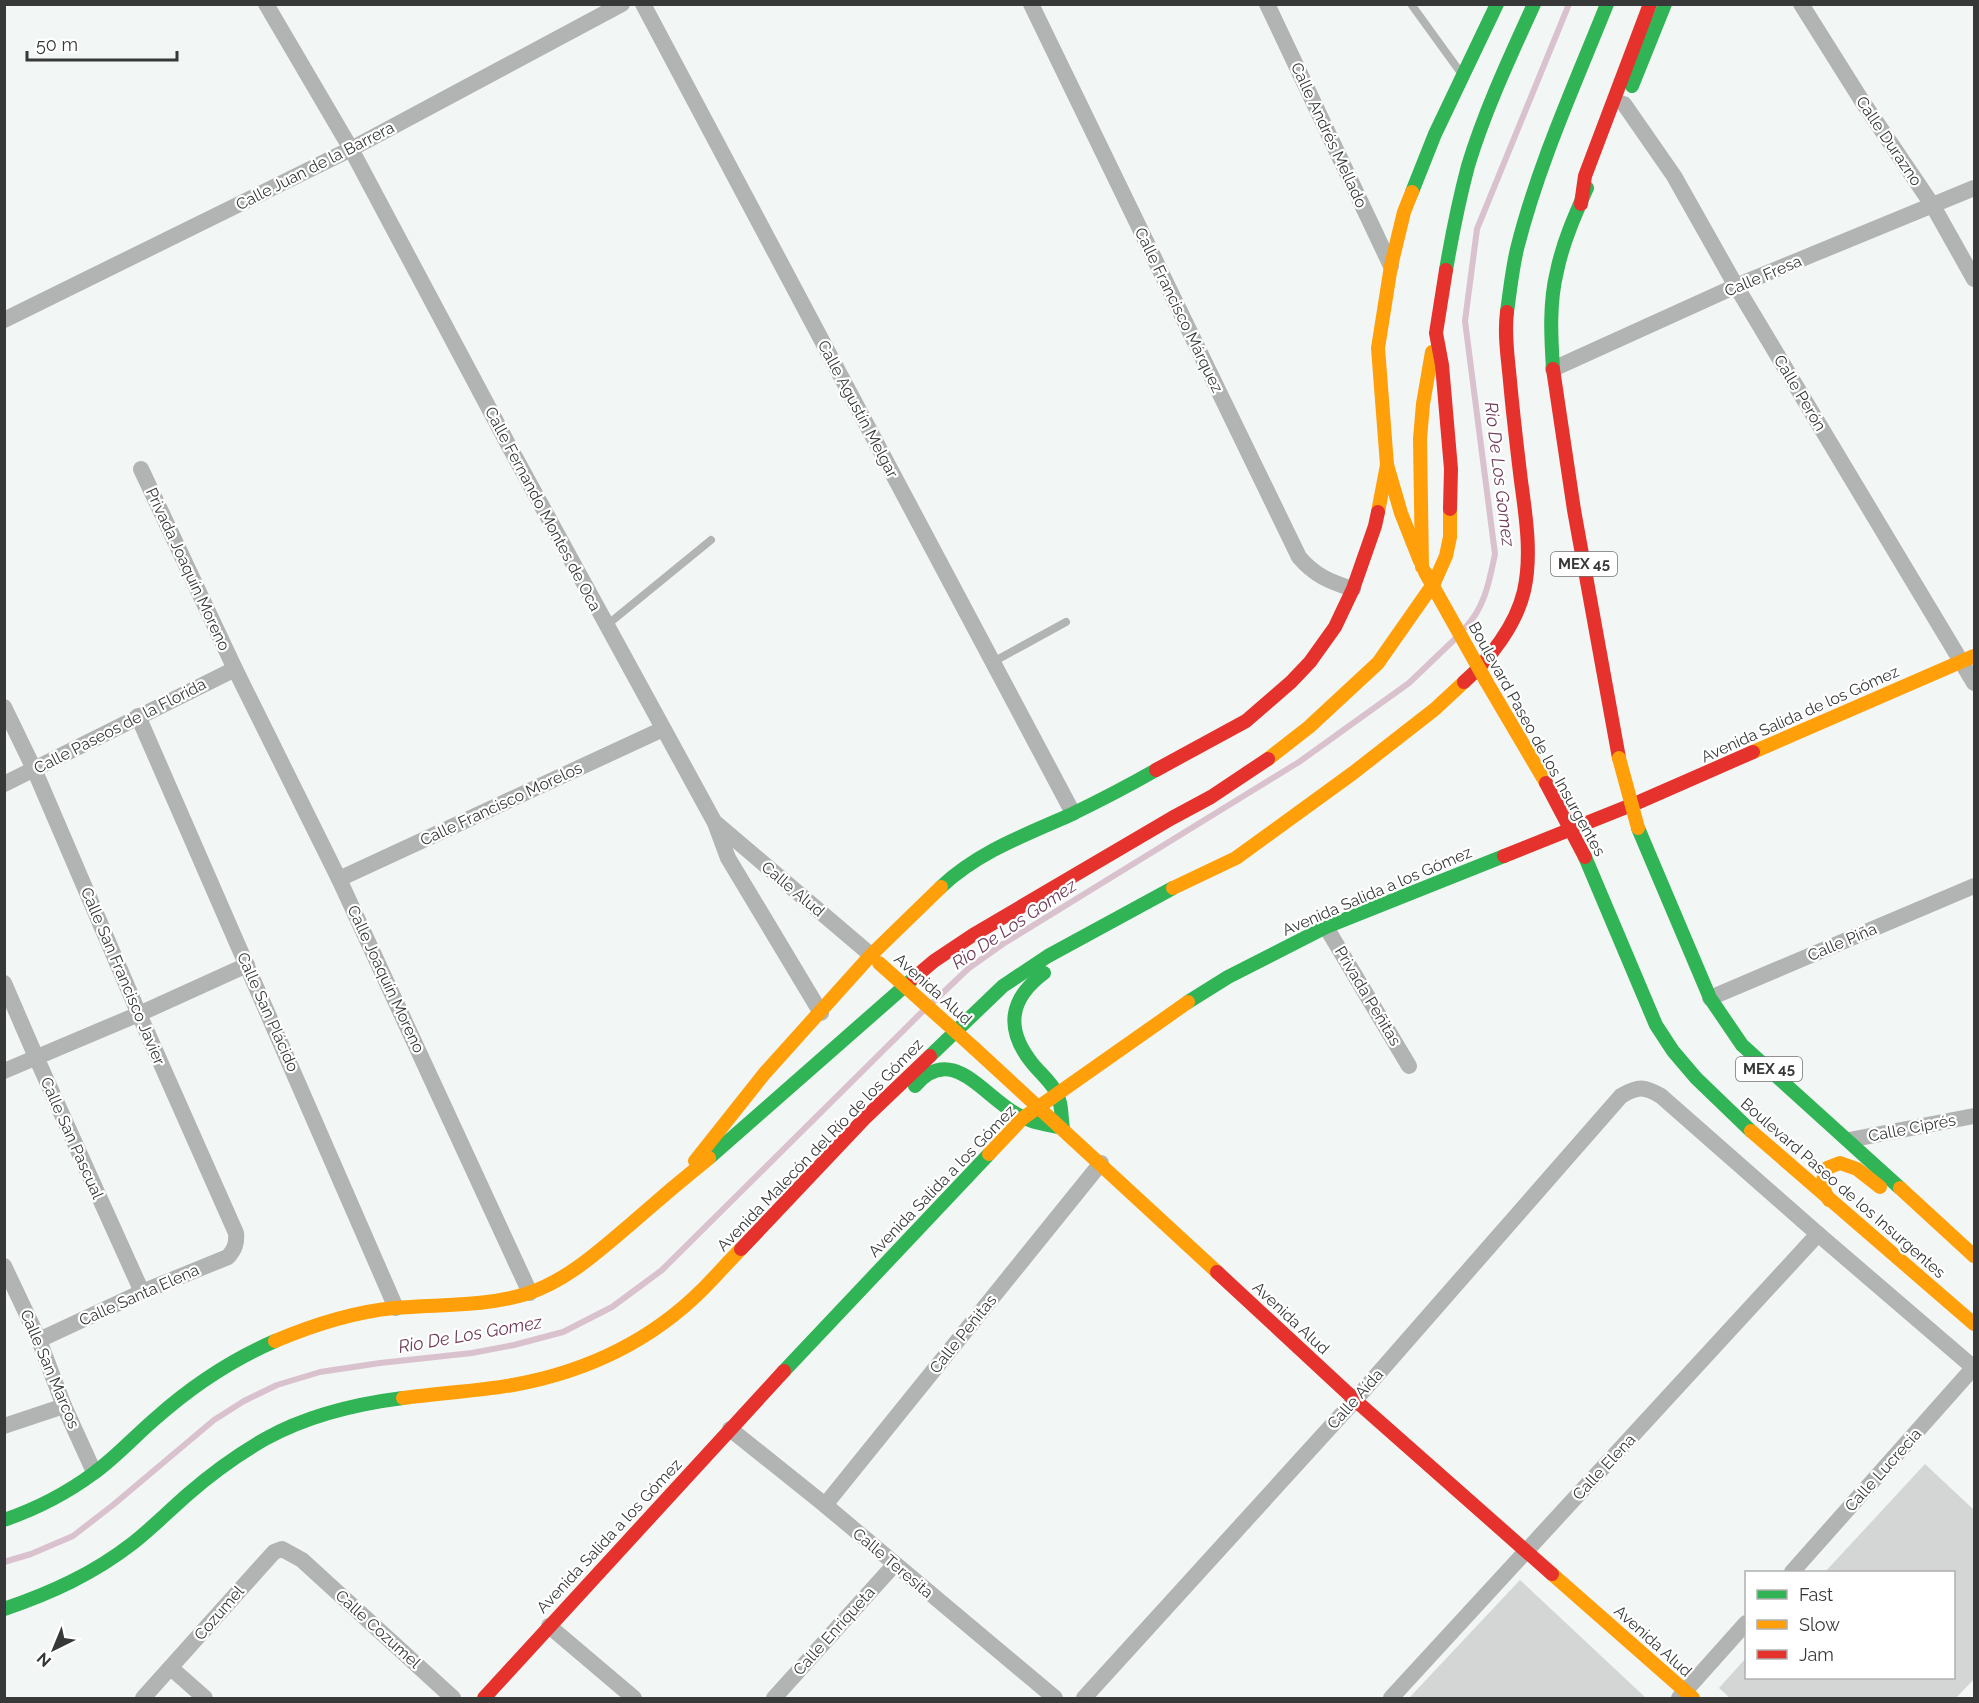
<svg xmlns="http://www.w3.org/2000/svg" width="1979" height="1703" viewBox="0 0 1979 1703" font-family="Raleway,sans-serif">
  <rect width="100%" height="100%" fill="#f2f6f4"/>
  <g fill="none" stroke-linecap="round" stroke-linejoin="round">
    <g stroke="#dac1ce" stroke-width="6">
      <path d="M1465 628C1485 607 1489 582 1495 554L1465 321 1477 229 1569 4"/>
      <path d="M932 1003 969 968 1003 944 1299 762 1409 683 1456 638"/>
      <path d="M4 1562 31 1554 73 1536 113 1505 214 1420 244 1401 277 1385 320 1372 380 1363 472 1353 514 1345 563 1332 612 1307 662 1270 924 1010"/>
    </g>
  </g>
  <g fill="#d3d6d5">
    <path d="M1925 1464 1974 1510V1679L1956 1698H1730L1719 1688 1746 1658V1677H1953V1572H1825Z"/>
    <path d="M1520 1580 1646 1698H1409Z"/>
  </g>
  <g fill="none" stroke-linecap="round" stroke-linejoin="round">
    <g stroke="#b1b4b3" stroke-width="8">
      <path d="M1411 4 1461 73"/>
      <path d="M607 625 711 540"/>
      <path d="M993 662 1066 622"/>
    </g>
    <g stroke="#b1b4b3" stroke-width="16">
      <path d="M266 4 351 149 509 446 715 823 728 858 821 1013"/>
      <path d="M643 4 1073 813"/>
      <path d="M1031 4 1299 557C1314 575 1330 582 1353 589"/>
      <path d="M1267 4 1391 266"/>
      <path d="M1801 4 1862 101 1933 206 1974 279"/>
      <path d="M1624 104 1674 176 1736 286 1974 683"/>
      <path d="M4 320 351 149 622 4"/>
      <path d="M1553 369 1736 286 1974 188"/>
      <path d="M141 469 235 669 339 879 530 1293"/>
      <path d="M4 707 34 769 139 1014 236 1233C237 1243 235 1249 228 1257L142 1292 39 1340"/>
      <path d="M138 716 396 1308"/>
      <path d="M4 784 235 669"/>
      <path d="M717 824 871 955"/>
      <path d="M339 879 663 729"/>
      <path d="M1326 927 1409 1066"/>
      <path d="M4 983 36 1057 142 1292"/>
      <path d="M1710 998 1974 886"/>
      <path d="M4 1071 139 1014 247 965"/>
      <path d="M1849 1140 1974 1116"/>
      <path d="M4 1266 39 1340 64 1406 94 1472"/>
      <path d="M4 1426 64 1406"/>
      <path d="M730 1429 825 1505 1055 1698"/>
      <path d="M825 1505 1101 1163"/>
      <path d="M1792 1572 1974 1367"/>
      <path d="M549 1626 634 1698"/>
      <path d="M171 1668 205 1698"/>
      <path d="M143 1698 274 1552 282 1549 302 1560 453 1698"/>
      <path d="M774 1698 895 1564"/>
      <path d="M1084 1698 1355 1400 1621 1096C1638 1086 1644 1086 1661 1096L1818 1234 1974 1368"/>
      <path d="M1391 1698 1818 1234"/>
      <path d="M1679 1698 1746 1623"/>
    </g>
    <g stroke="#30b455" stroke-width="14">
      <path d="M1632 86 1665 4"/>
      <path d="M1412 192 1435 134 1497 4"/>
      <path d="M1446 270C1452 235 1459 200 1468 166 1485 110 1510 57 1534 4"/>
      <path d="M1507 312C1510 291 1512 270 1517 249 1538 165 1575 84 1607 4"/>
      <path d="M1553 369C1551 337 1549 303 1557 271 1563 242 1575 215 1587 188"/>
      <path d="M1638 828 1710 998 1742 1045 1900 1188"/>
      <path d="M1585 857 1656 1025 1673 1051 1696 1078 1751 1131"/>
      <path d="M941 887C978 852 1025 835 1070 815 1099 801 1128 786 1156 770"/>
      <path d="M1188 1002 1228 977 1326 927 1504 856"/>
      <path d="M930 1056 1003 986 1048 956 1173 888"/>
      <path d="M915 1086C951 1043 982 1094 1015 1113 1030 1123 1046 1124 1063 1128 1061 1116 1062 1102 1056 1092 1050 1081 1040 1073 1032 1063 1005 1029 1009 999 1044 973"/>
      <path d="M709 1158 914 978"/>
      <path d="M784 1371 989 1154"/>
      <path d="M4 1520C36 1509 67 1493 94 1473 116 1457 135 1436 156 1418 192 1386 231 1360 275 1341"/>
      <path d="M4 1609C51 1593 93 1574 133 1543 152 1528 169 1511 187 1495 211 1474 237 1455 265 1439 308 1415 355 1404 403 1398"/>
    </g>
    <g stroke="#ff9f0a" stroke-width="14">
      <path d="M1387 465 1401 513 1420 561"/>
      <path d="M1378 512 1387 465 1378 348 1391 266 1404 212 1412 192"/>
      <path d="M1422 567 1420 439 1423 404 1432 352"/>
      <path d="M1486 681 1546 783"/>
      <path d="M1753 752 1974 656"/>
      <path d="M1268 759 1309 727 1378 663 1434 583 1446 556 1450 537V509"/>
      <path d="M1173 888 1236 858 1353 773 1435 709 1464 682"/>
      <path d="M974 1048 1217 1272"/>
      <path d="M1751 1131 1974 1324"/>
      <path d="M989 1154 1023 1118 1188 1002"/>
      <path d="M695 1161 764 1074 871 955 941 887"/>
      <path d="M1900 1188 1974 1256"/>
      <path d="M1829 1200C1822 1188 1821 1181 1827 1168L1840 1163 1857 1169 1880 1187"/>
      <path d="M275 1341C313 1325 353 1312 394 1308 438 1304 483 1307 526 1294 567 1281 600 1250 632 1223 657 1201 683 1179 709 1158"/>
      <path d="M403 1398C440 1393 477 1391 513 1385 585 1372 651 1341 703 1289 716 1276 728 1262 741 1249"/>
      <path d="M1552 1574 1693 1698"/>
    </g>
    <g stroke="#e5322d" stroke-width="14">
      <path d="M1581 204 1585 176 1650 4"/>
      <path d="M1446 270 1436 333 1442 365 1451 469 1450 509"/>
      <path d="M1553 369 1574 510 1619 758"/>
      <path d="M1464 682C1490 659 1516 625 1524 591 1532 556 1526 517 1521 481 1517 448 1513 414 1510 381 1508 358 1504 335 1507 312"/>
      <path d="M1156 770 1246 721 1291 682 1310 662 1335 627 1353 589 1375 526 1378 512"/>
      <path d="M1504 856 1639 802 1753 752"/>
      <path d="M914 978 934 961 973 935 1172 818 1211 797 1268 759"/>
      <path d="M741 1249 865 1118 930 1056"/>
      <path d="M1217 1272 1355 1400 1552 1574"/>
      <path d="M484 1698 784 1371"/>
    </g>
    <g stroke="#ff9f0a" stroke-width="14">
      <path d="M1425 572 1486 681"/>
      <path d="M1619 758 1638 828"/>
      <path d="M879 963 974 1048"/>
    </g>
    <path stroke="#e5322d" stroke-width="14" d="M1546 783 1585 857"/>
  </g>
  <g text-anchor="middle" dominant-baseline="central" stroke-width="4.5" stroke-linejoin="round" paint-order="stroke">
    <g fill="#fff" stroke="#737474" stroke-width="1.5">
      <rect x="1551" y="552" width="66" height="24" rx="4.5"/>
      <rect x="1736" y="1057" width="66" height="24" rx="4.5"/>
    </g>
    <g font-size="15" font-weight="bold" fill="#373938">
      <text x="1584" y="564">MEX 45</text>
      <text x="1769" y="1069">MEX 45</text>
    </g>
    <g font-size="16" fill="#373938" stroke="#fff">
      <text transform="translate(1329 135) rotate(65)">Calle Andrés Mellado</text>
      <text transform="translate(1889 141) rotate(56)">Calle Durazno</text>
      <text transform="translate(315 166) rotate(-27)">Calle Juan de la Barrera</text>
      <text transform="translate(1763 276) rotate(-23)">Calle Fresa</text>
      <text transform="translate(1179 310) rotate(64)">Calle Francisco Márquez</text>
      <text transform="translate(1800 393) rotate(59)">Calle Perón</text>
      <text transform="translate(858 409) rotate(62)">Calle Agustín Melgar</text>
      <text transform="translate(543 509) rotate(62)">Calle Fernando Montes de Oca</text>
      <text transform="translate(188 569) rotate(65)">Privada Joaquín Moreno</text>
      <text transform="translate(1800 714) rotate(-24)">Avenida Salida de los Gómez</text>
      <text transform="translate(120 726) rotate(-27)">Calle Paseos de la Florida</text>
      <text transform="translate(1537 739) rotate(61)">Boulevard Paseo de los Insurgentes</text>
      <text transform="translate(501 804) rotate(-25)">Calle Francisco Morelos</text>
      <text transform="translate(793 889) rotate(40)">Calle Alud</text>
      <text transform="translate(1377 891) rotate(-23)">Avenida Salida a los Gómez</text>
      <text transform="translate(1842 942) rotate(-23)">Calle Piña</text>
      <text transform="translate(123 976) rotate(67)">Calle San Francisco Javier</text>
      <text transform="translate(386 979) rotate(65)">Calle Joaquín Moreno</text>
      <text transform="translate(933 989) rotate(42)">Avenida Alud</text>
      <text transform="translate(1368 996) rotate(59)">Privada Peñitas</text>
      <text transform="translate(268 1012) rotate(66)">Calle San Plácido</text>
      <text transform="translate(1912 1128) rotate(-11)">Calle Ciprés</text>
      <text transform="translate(72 1138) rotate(66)">Calle San Pascual</text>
      <text transform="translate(820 1145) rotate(-46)">Avenida Malecón del Río de los Gómez</text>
      <text transform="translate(942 1181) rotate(-46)">Avenida Salida a los Gómez</text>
      <text transform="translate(1843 1188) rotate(41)">Boulevard Paseo de los Insurgentes</text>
      <text transform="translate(139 1295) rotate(-24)">Calle Santa Elena</text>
      <text transform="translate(1291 1318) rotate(43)">Avenida Alud</text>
      <text transform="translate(963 1334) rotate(-51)">Calle Peñitas</text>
      <text transform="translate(50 1369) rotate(67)">Calle San Marcos</text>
      <text transform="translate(1355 1399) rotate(-48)">Calle Aída</text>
      <text transform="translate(1604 1467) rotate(-47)">Calle Elena</text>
      <text transform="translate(1883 1470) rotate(-48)">Calle Lucrecia</text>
      <text transform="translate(609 1536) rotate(-47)">Avenida Salida a los Gómez</text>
      <text transform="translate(893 1563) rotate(40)">Calle Teresita</text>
      <text transform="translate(219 1613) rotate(-49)">Cozumel</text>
      <text transform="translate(378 1629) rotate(42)">Calle Cozumel</text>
      <text transform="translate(834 1631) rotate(-48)">Calle Enriqueta</text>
      <text transform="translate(1653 1641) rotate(42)">Avenida Alud</text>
    </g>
    <g font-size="18" font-style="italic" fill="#703d5a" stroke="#fff">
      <text transform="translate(1500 474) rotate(83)">Rio De Los Gomez</text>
      <text transform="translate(1014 924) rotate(-34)">Rio De Los Gomez</text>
      <text transform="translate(470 1334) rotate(-10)">Rio De Los Gomez</text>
    </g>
  </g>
  <rect width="1979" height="1703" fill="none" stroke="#373938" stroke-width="12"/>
  <rect x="1745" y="1571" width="210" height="108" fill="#ffffff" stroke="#afb0af" stroke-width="1.5"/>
  <rect x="1757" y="1590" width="30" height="9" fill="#30b455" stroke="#afb0af" stroke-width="1.5"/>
  <text x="1799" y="1601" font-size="18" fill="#373938">Fast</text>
  <rect x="1757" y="1620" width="30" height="9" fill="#ff9f0a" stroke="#afb0af" stroke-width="1.5"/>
  <text x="1799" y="1631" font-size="18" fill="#373938">Slow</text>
  <rect x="1757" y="1650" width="30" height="9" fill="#e5322d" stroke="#afb0af" stroke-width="1.5"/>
  <text x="1799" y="1661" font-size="18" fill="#373938">Jam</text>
  <g transform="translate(54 1649) rotate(223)" stroke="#ffffff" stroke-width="4.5" paint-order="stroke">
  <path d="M0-4.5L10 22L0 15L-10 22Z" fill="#373938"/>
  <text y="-9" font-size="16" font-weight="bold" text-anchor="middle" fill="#373938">N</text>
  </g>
  <path d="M27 51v9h150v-9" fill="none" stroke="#373938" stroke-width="3"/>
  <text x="36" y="51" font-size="18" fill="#373938" stroke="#ffffff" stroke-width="4.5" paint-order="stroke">50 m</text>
</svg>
